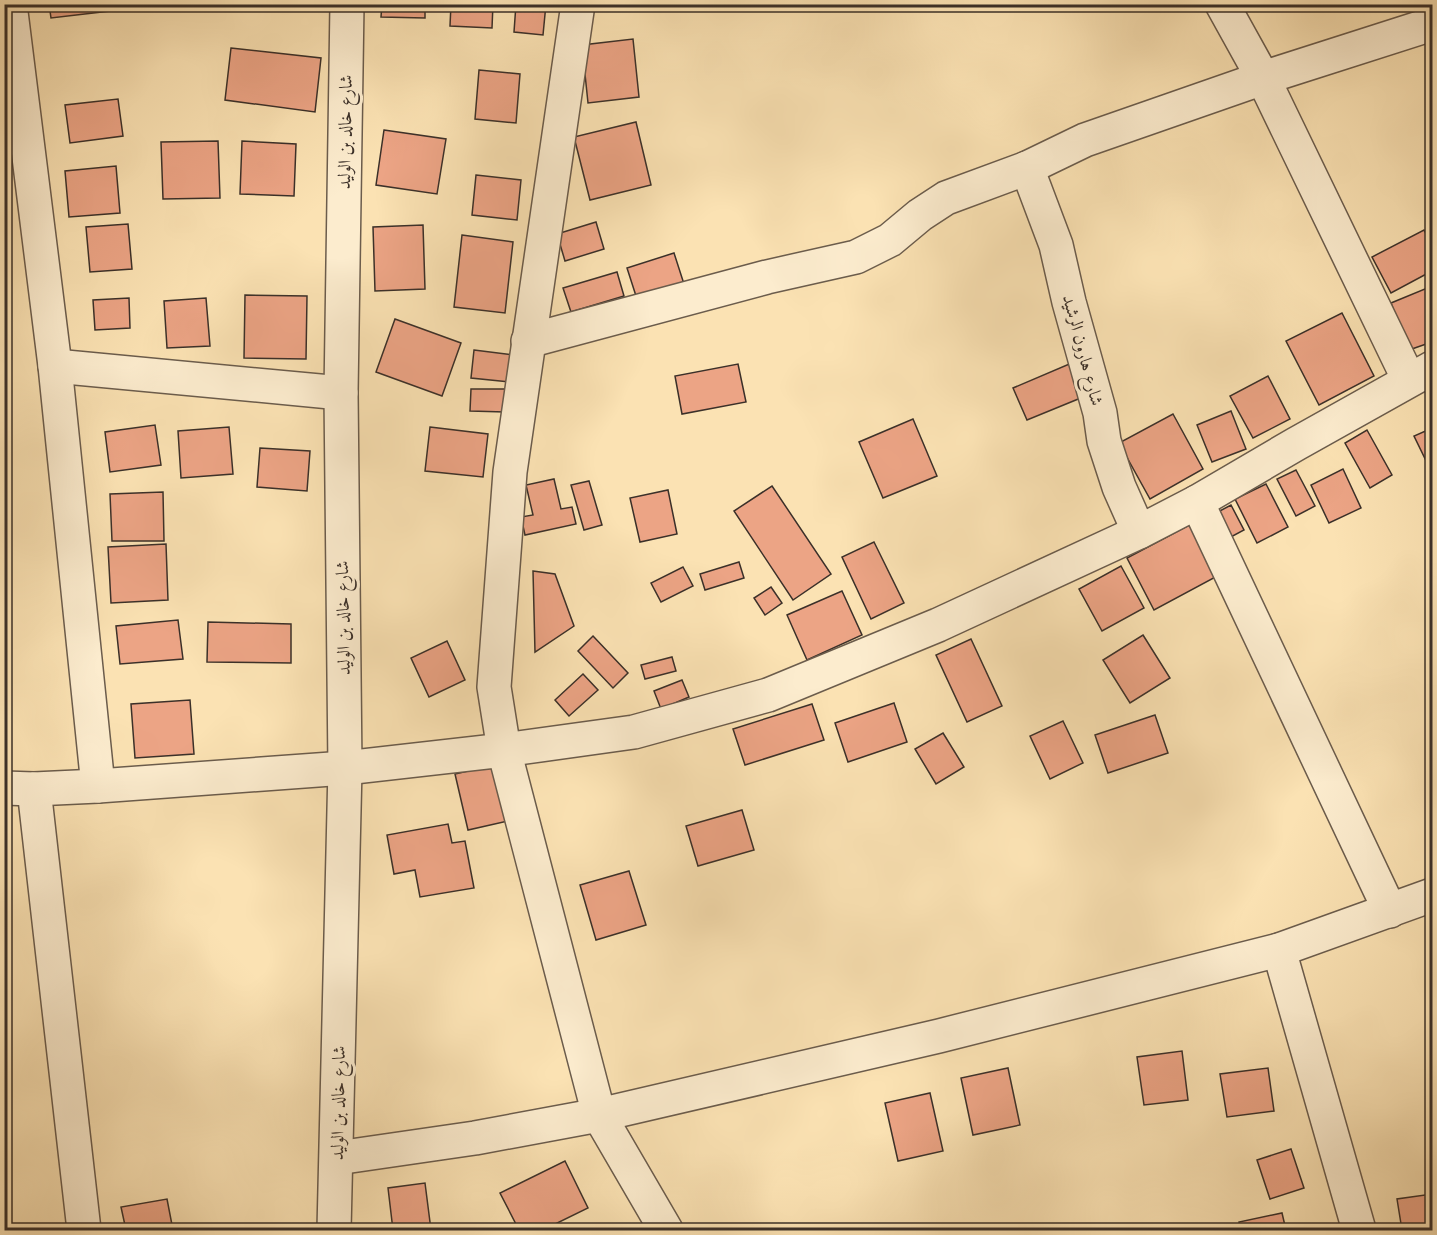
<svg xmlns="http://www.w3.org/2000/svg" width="1437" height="1235" viewBox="0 0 1437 1235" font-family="'Libre Caslon Text',Amiri,serif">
  <rect width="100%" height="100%" fill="#fbe2b3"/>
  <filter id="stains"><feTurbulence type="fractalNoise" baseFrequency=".00333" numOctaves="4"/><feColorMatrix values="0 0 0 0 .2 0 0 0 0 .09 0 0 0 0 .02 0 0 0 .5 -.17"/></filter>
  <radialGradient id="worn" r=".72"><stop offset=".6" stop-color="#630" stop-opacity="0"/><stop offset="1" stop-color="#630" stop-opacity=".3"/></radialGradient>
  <g fill="#eca485" stroke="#3b3029" stroke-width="1.5">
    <path d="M49 4H110V11L51 18Z"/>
    <path d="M382 4H425V18L381 17Z"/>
    <path d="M451 4H493L492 28 450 26Z"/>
    <path d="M516 4H546L543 35 514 32Z"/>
    <path d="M597 4H631V11L597 8Z"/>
    <path d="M633 39 639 97 588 103 582 45Z"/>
    <path d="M231 48 321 58 315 112 225 100Z"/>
    <path d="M479 70 520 74 516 123 475 119Z"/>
    <path d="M118 99 123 136 70 143 65 105Z"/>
    <path d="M636 122 651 185 590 200 574 137Z"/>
    <path d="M384 130 446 139 437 194 376 185Z"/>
    <path d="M218 141 220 198 163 199 161 142Z"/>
    <path d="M242 141 296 144 294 196 240 194Z"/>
    <path d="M116 166 120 213 69 217 65 171Z"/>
    <path d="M476 175 521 180 517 220 472 215Z"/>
    <path d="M596 222 604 249 565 261 557 234Z"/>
    <path d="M128 224 132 269 90 272 86 227Z"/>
    <path d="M423 225 425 289 375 291 373 227Z"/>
    <path d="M1424 230 1432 246V271L1391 293 1372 257Z"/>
    <path d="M462 235 513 242 505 313 454 307Z"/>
    <path d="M674 253 684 284 637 299 627 268Z"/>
    <path d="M617 272 624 296 571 312 563 288Z"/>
    <path d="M1432 286V342L1409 350 1391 303Z"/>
    <path d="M245 295 307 296 306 359 244 358Z"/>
    <path d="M129 298 130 328 95 330 93 300Z"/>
    <path d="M206 298 210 346 167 348 164 301Z"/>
    <path d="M1342 313 1374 376 1319 405 1286 341Z"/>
    <path d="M395 319 461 343 442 396 376 372Z"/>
    <path d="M474 350 513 355 510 382 471 378Z"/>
    <path d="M1074 362 1088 395 1027 420 1013 388Z"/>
    <path d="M738 364 746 402 682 414 675 376Z"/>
    <path d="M1268 376 1290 419 1253 438 1230 396Z"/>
    <path d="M471 389H505V412L470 411Z"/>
    <path d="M1231 411 1246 449 1212 462 1197 425Z"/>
    <path d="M1173 414 1203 469 1150 499 1119 443Z"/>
    <path d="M913 419 937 476 883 498 859 442Z"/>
    <path d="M155 425 161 465 110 472 105 432Z"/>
    <path d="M229 427 233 474 181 478 178 431Z"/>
    <path d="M430 427 488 434 483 477 425 471Z"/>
    <path d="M1430 429 1432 434V473L1414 436Z"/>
    <path d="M1367 430 1392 475 1370 488 1345 443Z"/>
    <path d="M260 448 310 451 307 491 257 487Z"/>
    <path d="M1343 469 1361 508 1329 523 1311 485Z"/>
    <path d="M1296 470 1315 506 1296 516 1277 479Z"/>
    <path d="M554 479 561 509 572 507 576 524 525 535 521 517 533 515 526 485Z"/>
    <path d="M589 481 602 525 584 530 571 485Z"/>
    <path d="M1266 484 1288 527 1257 543 1235 499Z"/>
    <path d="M772 486 831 574 793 600 734 511Z"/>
    <path d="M668 490 677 534 640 542 630 498Z"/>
    <path d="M163 492 164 541H112L110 494Z"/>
    <path d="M1231 505 1244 530 1229 538 1216 513Z"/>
    <path d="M1195 522 1223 573 1154 610 1127 558Z"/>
    <path d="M874 542 904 603 871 619 842 557Z"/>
    <path d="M166 544 168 600 111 603 108 547Z"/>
    <path d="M739 562 744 578 705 590 700 574Z"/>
    <path d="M1121 566 1144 608 1102 631 1079 589Z"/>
    <path d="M683 567 693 586 661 602 651 583Z"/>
    <path d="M533 571 555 574 574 626 535 652Z"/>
    <path d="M771 587 782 603 765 615 754 598Z"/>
    <path d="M842 591 862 635 807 660 787 615Z"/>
    <path d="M178 620 183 659 120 664 116 626Z"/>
    <path d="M208 622 291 624V663L207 662Z"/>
    <path d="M1143 635 1170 678 1130 703 1103 660Z"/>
    <path d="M593 636 628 673 613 688 578 651Z"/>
    <path d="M971 639 1002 706 967 722 936 655Z"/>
    <path d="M447 641 465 680 429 697 411 658Z"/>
    <path d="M672 657 676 671 645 679 641 665Z"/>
    <path d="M583 674 598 690 569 716 555 700Z"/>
    <path d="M682 680 689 697 661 709 654 691Z"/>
    <path d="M190 700 194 754 135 758 131 704Z"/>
    <path d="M894 703 907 742 848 762 835 723Z"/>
    <path d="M812 704 824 740 745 765 733 729Z"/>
    <path d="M1155 715 1168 753 1108 773 1095 735Z"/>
    <path d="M1063 721 1083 763 1050 779 1030 736Z"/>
    <path d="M943 733 964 767 936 784 915 749Z"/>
    <path d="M498 764 512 820 468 830 455 774Z"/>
    <path d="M742 810 754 850 698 866 686 826Z"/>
    <path d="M448 824 452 843 465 841 474 888 420 897 415 870 394 874 387 835Z"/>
    <path d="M629 871 646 925 596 940 580 885Z"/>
    <path d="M1182 1051 1188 1100 1144 1105 1137 1057Z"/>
    <path d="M1008 1068 1020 1125 973 1135 961 1078Z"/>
    <path d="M1268 1068 1274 1111 1227 1117 1220 1074Z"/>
    <path d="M930 1093 943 1151 898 1161 885 1103Z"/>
    <path d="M1291 1149 1304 1188 1270 1199 1257 1160Z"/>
    <path d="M565 1161 588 1208 543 1230H519L500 1193Z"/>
    <path d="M425 1183 431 1230H393L388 1188Z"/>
    <path d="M1432 1194V1230H1402L1397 1199Z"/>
    <path d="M167 1199 173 1230H126L121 1207Z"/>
    <path d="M1282 1213 1286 1230H1241L1239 1222Z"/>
  </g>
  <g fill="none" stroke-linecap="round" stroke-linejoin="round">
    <defs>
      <g id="minor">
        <path d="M10 4 55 366 98 786"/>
        <path d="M578 4 510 472 494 687 504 750 599 1115 666 1230"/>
        <path d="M1222 4 1263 78 1409 380"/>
        <path d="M1027 168 1056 245 1069 302 1100 413 1104 441 1119 487 1139 532"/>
        <path d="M528 341 767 277 856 257 890 240 920 215 946 198 1027 168 1085 140 1263 78 1432 24"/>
        <path d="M55 366 341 393"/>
        <path d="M1197 502 1390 911"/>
        <path d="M4 788 34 789 98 786 345 768 504 750 634 732 768 695 938 625 1139 532 1197 502 1296 444 1432 368"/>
        <path d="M34 789 84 1230"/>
        <path d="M1279 950 1359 1230"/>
        <path d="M337 1158 475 1138 599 1115 939 1036 1279 950 1432 895"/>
        <path d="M334 1230 345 768 341 393 347 4"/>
      </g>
    </defs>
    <use href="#minor" stroke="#6b5c4c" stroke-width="36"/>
    <use href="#minor" stroke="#fcecce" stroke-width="33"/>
  </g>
  <g text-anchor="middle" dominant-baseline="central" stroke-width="6" stroke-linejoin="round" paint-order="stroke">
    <g font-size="18" fill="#3b3029" stroke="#fcecce">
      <text transform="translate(345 132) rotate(-89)">شارع خالد بن الوليد</text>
      <text transform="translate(1083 350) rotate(75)">شارع هارون الرشيد</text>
      <text transform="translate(343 618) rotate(-91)">شارع خالد بن الوليد</text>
      <text transform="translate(338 1103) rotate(-89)">شارع خالد بن الوليد</text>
    </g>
  </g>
  <rect width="1437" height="1235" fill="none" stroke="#fbe2b3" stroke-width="24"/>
  <rect x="6" y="6" width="1425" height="1223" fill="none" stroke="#3b3029" stroke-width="3"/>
  <rect x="12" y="12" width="1413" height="1211" fill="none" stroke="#3b3029" stroke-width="1.5"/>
  <rect width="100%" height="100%" filter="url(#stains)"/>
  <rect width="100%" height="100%" fill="url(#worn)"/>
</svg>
